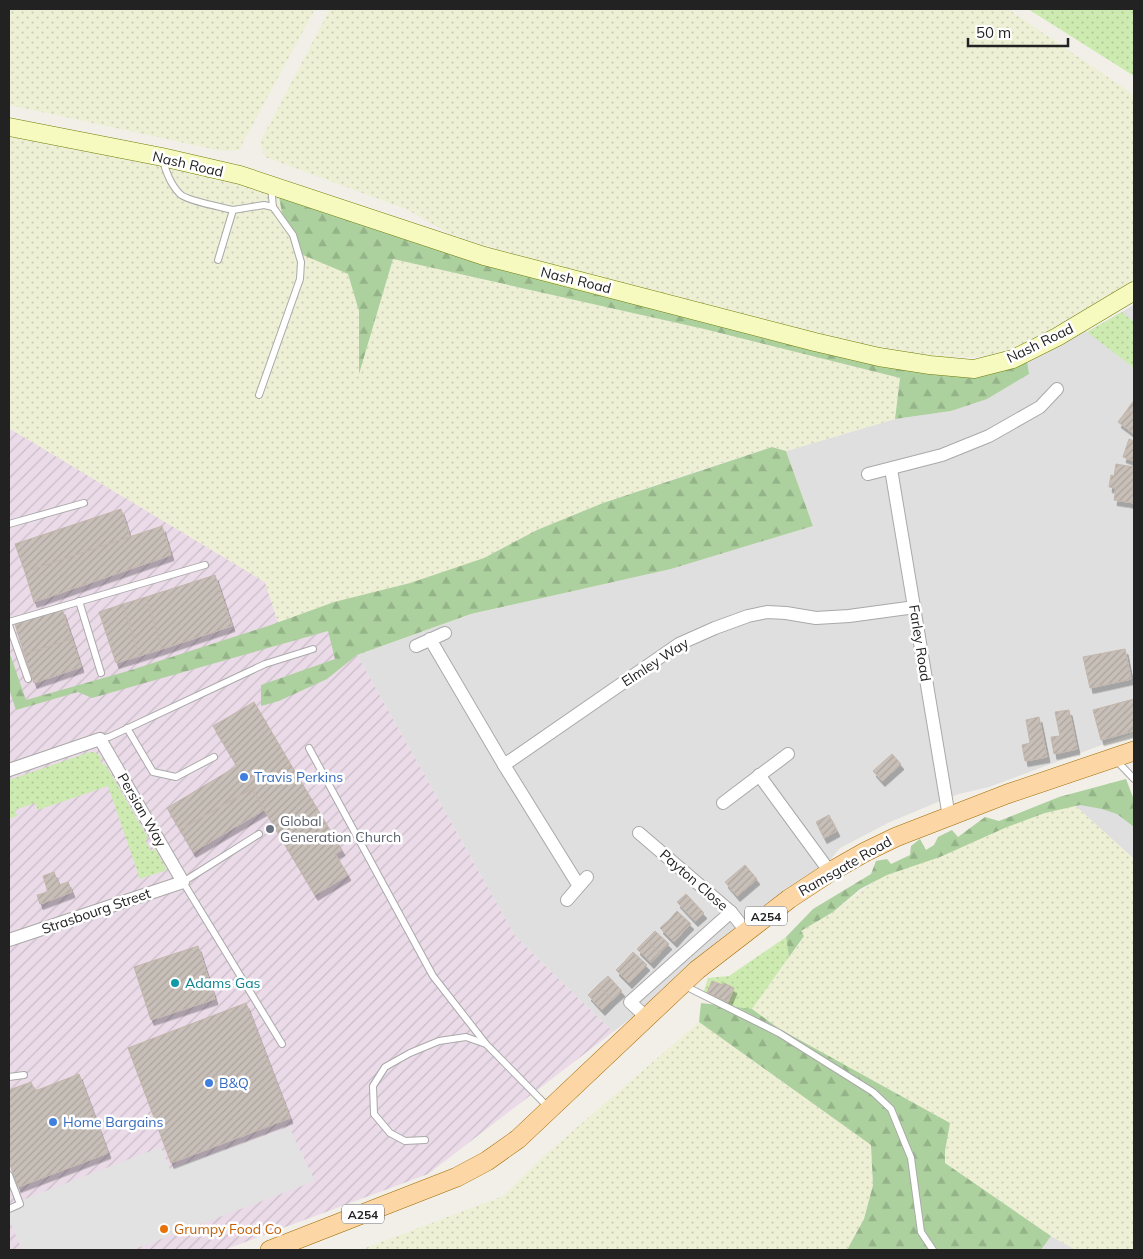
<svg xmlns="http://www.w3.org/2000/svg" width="1143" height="1259" viewBox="0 0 1143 1259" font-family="Mulish,sans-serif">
  <defs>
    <pattern id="industrial-furrows" width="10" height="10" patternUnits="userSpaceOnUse" patternTransform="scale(1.25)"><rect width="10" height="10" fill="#ebdbe8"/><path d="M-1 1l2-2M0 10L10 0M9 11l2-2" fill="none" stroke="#c9bcc7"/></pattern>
    <pattern id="farmland-dots" width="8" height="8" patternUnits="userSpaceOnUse" patternTransform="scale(1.25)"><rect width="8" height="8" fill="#eef0d5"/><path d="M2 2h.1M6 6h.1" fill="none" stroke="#ccceb7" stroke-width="1.8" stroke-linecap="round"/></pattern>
    <pattern id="grass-dots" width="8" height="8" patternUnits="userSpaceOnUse" patternTransform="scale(1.25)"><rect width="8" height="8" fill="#cdebb0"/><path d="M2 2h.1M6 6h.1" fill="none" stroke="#b0c997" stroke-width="1.8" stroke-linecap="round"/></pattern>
    <pattern id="forest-firs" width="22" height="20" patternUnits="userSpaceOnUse" patternTransform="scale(1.25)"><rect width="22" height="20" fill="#add19e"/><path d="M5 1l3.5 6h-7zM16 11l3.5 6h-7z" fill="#95b388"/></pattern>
    <pattern id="building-hatch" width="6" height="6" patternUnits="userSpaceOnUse" patternTransform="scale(1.25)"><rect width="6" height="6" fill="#c7bfb8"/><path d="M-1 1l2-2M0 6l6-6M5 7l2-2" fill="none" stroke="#aba49e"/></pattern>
    <filter id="shadow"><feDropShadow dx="3" dy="5.5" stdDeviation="0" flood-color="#0004"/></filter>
  </defs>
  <rect width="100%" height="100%" fill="#f2efe9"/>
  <g fill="#e0dfdf">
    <path d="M1134 305V733L989 787 959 794 938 802 890 822 840 848 824 867 613 1032 515 936 357 655 472 614 671 569 813 526 786 451 895 419 951 411 1027 361 1083 329 1087 332Z"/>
    <path d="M1126 779 1134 800V859L1069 800Z"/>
    <path d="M1051 1236 1076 1250H1041Z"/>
  </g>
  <path fill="url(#industrial-furrows)" d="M9 428 265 582 281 632 334 619 357 655 515 936 613 1032 428 1174 224 1250H9Z"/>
  <g fill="url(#farmland-dots)">
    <path d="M9 9H315L239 150 222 151 9 105Z"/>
    <path d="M330 9H1008L1134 95V281L1015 349 979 357H930L828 337 499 250 450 234 406 209 265 157 260 142Z"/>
    <path d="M9 132 88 149 235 183 368 226 382 294 393 259 704 329 900 378 895 419 786 451 772 447 700 470 603 503 537 530 484 558 410 583 334 602 278 622 265 582 9 428Z"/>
    <path d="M1069 800 1134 859V1250H1076L1051 1236 945 1163 943 1145 950 1123 778 1028 752 1009 804 937 801 931 833 912 886 873Z"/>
    <path d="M699 1022 871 1145 873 1185 864 1219 847 1250H360L503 1196 545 1155Z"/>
  </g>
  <g fill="url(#grass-dots)" fill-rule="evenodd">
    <path d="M1028 9H1134V76Z"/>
    <path d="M1122 312 1134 322V368L1087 332Z"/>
    <path d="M90 752C96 752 99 754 102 759L100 760 103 765 105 764 148 838 145 840 151 851 155 849 167 870 140 879 108 786 38 810 35 803 15 810 17 816 9 819V780Z"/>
    <path d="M786 937 789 957 752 1009H738L702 997 708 978 729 976ZM712 981 723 985 724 984 734 988 728 1002 707 993Z"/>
  </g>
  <g fill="url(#forest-firs)">
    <path d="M279 197 368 226 905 369 1027 361 1029 374 987 399 951 411 895 419 900 378 704 329 393 259 359 374V311L348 274 303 255 285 229Z"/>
    <path d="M772 447 786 451 813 526 671 569 471 614 357 655 327 679 279 701 261 706V685L335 659 328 631 92 698 78 692 16 710 9 689V651L26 700 128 671 268 626 334 602 410 583 484 558 537 530 603 503Z"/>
    <path d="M1126 779 1134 800V827L1117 814 1102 809 1080 805 1045 813 1007 827 940 857 887 875 860 889 833 912 801 931 804 936 789 957 786 937 813 909 871 874 876 861 887 859 891 864 910 855 911 846 920 839 926 850 934 845 938 837 952 830 958 837 985 817 999 821 1059 797Z"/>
    <path d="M701 1003 752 1009 778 1028 950 1123 945 1151V1163L1051 1236 1041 1250H847L864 1219 873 1185 871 1145 699 1022Z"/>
  </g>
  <path fill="#e2e2e2" d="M289 1127 315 1181 132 1250H22L9 1220V1205L161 1147 170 1169Z"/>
  <g fill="url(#building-hatch)" stroke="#c4b6ab" filter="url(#shadow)">
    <path d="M1134 400V415L1127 410Z"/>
    <path d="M1127 410 1134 415V434L1118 422Z"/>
    <path d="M1129 439 1134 441V461L1123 457Z"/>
    <path d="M1116 464 1134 467V475L1132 491H1134V503L1114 500 1116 488 1109 487 1111 475 1114 476Z"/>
    <path d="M121 509 130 537 25 572 15 544Z"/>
    <path d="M162 526 171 555 34 602 25 572Z"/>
    <path d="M215 575 232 626 162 649 146 597Z"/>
    <path d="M146 597 162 649 139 656 123 604Z"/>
    <path d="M123 604 139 656 116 663 99 612Z"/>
    <path d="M62 609 72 639 24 654 15 624Z"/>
    <path d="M72 639 81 667 34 683 24 654Z"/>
    <path d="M1125 649 1131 679 1090 688 1083 657Z"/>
    <path d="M1134 699V731L1101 740 1093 710Z"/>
    <path d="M254 702 291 765 180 830 167 808 237 766 213 726Z"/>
    <path d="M1069 710 1077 749 1054 754 1051 737 1060 736 1055 712Z"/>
    <path d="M1039 717 1047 757 1025 761 1022 745 1030 743 1026 720Z"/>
    <path d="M892 754 901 764 882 781 873 771Z"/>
    <path d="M291 765 342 850 335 854 348 875 315 895 252 789Z"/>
    <path d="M252 789 264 810 193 852 180 830Z"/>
    <path d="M829 815 837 831 824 838 816 822Z"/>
    <path d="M745 865 757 879 737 896 725 882Z"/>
    <path d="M54 872 59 885 68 882 72 892 40 904 37 895 48 892 43 876Z"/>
    <path d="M686 894 704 913 695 921 677 902Z"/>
    <path d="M677 911 691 924 682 933 669 920Z"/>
    <path d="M669 920 682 933 674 942 660 928Z"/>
    <path d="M655 931 669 944 660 953 646 940Z"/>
    <path d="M646 940 660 953 651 963 637 949Z"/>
    <path d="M198 946 215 999 151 1020 134 967Z"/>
    <path d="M633 952 647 965 638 974 625 961Z"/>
    <path d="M625 961 638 974 629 983 616 970Z"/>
    <path d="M608 976 622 991 612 1000 598 985Z"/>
    <path d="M712 981 723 985 724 983 734 988 728 1002 707 993Z"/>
    <path d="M598 985 612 1000 602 1010 588 995Z"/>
    <path d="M246 1003 290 1118 171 1163 128 1048Z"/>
    <path d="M79 1074 108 1153 18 1187 9 1162V1090L31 1082 35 1091Z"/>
  </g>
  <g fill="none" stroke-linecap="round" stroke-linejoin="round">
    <defs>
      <g id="lane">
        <path d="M162 158C166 171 170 184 180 194 187 201 222 207 233 210"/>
        <path d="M218 260 233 210 264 205 273 207"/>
        <path d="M259 395 300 279 301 262 293 235 273 207 271 186"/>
        <path d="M9 524 84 503"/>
        <path d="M79 601 101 673"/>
        <path d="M9 622 205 565"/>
        <path d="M9 625 28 679"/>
        <path d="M127 728 153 772 176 777 214 757"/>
        <path d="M100 739 109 737 265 664 313 649"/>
        <path d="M309 748 433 976 486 1044"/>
        <path d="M1116 760 1134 779"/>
        <path d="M259 834 183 882 282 1044"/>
        <path d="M685 986 779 1033 873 1092 891 1109 911 1158 921 1232 933 1250"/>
        <path d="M9 1077 24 1075"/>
        <path d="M425 1140 405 1141 390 1133 374 1114 373 1086 385 1067 410 1053 439 1041 466 1037 486 1044 548 1107"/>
        <path d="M9 1175 20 1204 9 1209"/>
      </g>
      <g id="street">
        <path d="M891 469 949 817"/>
        <path d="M868 474 942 455 989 436 1040 407 1057 389"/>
        <path d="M430 639 504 765 579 886"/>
        <path d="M416 646 445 633"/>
        <path d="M504 765 679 644 715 628 748 616 767 612 786 613 816 618 849 616 915 607"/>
        <path d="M9 770 100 739 183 882 9 940"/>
        <path d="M759 775 830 872"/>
        <path d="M723 803 788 754"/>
        <path d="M639 833 731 912 746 931"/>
        <path d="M567 900 587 877"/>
        <path d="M646 1017 630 1002 731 912"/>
      </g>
      <path id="secondary" d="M9 127 162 157 240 175 484 256 815 342 879 357 930 365 974 369 1013 359 1057 337 1134 291"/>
      <path id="primary" d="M270 1250 457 1177 487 1161 518 1139 697 970 789 899 830 872 865 852 896 837 1007 794 1134 751"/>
    </defs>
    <use href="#lane" stroke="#a9a9a9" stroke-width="8"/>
    <use href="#street" stroke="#a9a9a9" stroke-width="14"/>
    <use href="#secondary" stroke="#707d05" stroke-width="19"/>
    <use href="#primary" stroke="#a06b00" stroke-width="20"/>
    <use href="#lane" stroke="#fff" stroke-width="6"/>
    <use href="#street" stroke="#fff" stroke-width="12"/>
    <use href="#secondary" stroke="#f7fabf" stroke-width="18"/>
    <use href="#primary" stroke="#fcd6a4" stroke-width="19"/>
  </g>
  <g fill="#3f7fe0" stroke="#fff" stroke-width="2">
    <circle cx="244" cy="777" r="5"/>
    <circle cx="209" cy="1083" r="5"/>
    <circle cx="53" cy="1122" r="5"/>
  </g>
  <circle fill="#6b7280" stroke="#fff" stroke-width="2" cx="270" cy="829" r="5"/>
  <circle fill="#0f9aa8" stroke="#fff" stroke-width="2" cx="175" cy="983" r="5"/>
  <circle fill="#e8710a" stroke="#fff" stroke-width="2" cx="164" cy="1229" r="5"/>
  <g text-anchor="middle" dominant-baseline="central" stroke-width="5" stroke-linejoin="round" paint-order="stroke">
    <g fill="#fff" stroke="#646464" stroke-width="1">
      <rect x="745" y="906.5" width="42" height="19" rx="4"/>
      <rect x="342" y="1204.5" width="42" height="19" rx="4"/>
    </g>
    <g font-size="12" font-weight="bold" fill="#222">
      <text x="766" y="916">A254</text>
      <text x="363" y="1214">A254</text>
    </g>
    <g font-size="14" fill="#222" stroke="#fff">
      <text transform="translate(188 164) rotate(13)">Nash Road</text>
      <text transform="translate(576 280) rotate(14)">Nash Road</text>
      <text transform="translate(1040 343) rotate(-26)">Nash Road</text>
      <text transform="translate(920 643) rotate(81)">Farley Road</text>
      <text transform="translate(655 662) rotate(-33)">Elmley Way</text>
      <text transform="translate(142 810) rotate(60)">Persian Way</text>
      <text transform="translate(845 866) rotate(-30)">Ramsgate Road</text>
      <text transform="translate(694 880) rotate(41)">Payton Close</text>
      <text transform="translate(96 911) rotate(-19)">Strasbourg Street</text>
    </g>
    <g font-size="14" fill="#366cbe" stroke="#fff" text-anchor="start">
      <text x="254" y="777">Travis Perkins</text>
      <text x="219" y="1083">B&amp;Q</text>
      <text x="63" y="1122">Home Bargains</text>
    </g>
    <g font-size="14" fill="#5b616d" stroke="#fff" text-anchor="start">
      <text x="280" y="821">Global<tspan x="280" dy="16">Generation Church</tspan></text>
    </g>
    <g font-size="14" fill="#0d838f" stroke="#fff" text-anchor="start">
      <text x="185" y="983">Adams Gas</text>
    </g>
    <g font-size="14" fill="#c56008" stroke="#fff" text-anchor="start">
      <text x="174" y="1229">Grumpy Food Co</text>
    </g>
  </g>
  <rect width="1143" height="1259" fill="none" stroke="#222222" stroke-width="20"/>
  <path d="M968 38v8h100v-8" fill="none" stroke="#222222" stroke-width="2.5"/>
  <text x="976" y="38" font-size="15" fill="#222222" stroke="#ffffff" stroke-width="4" paint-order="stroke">50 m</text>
</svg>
